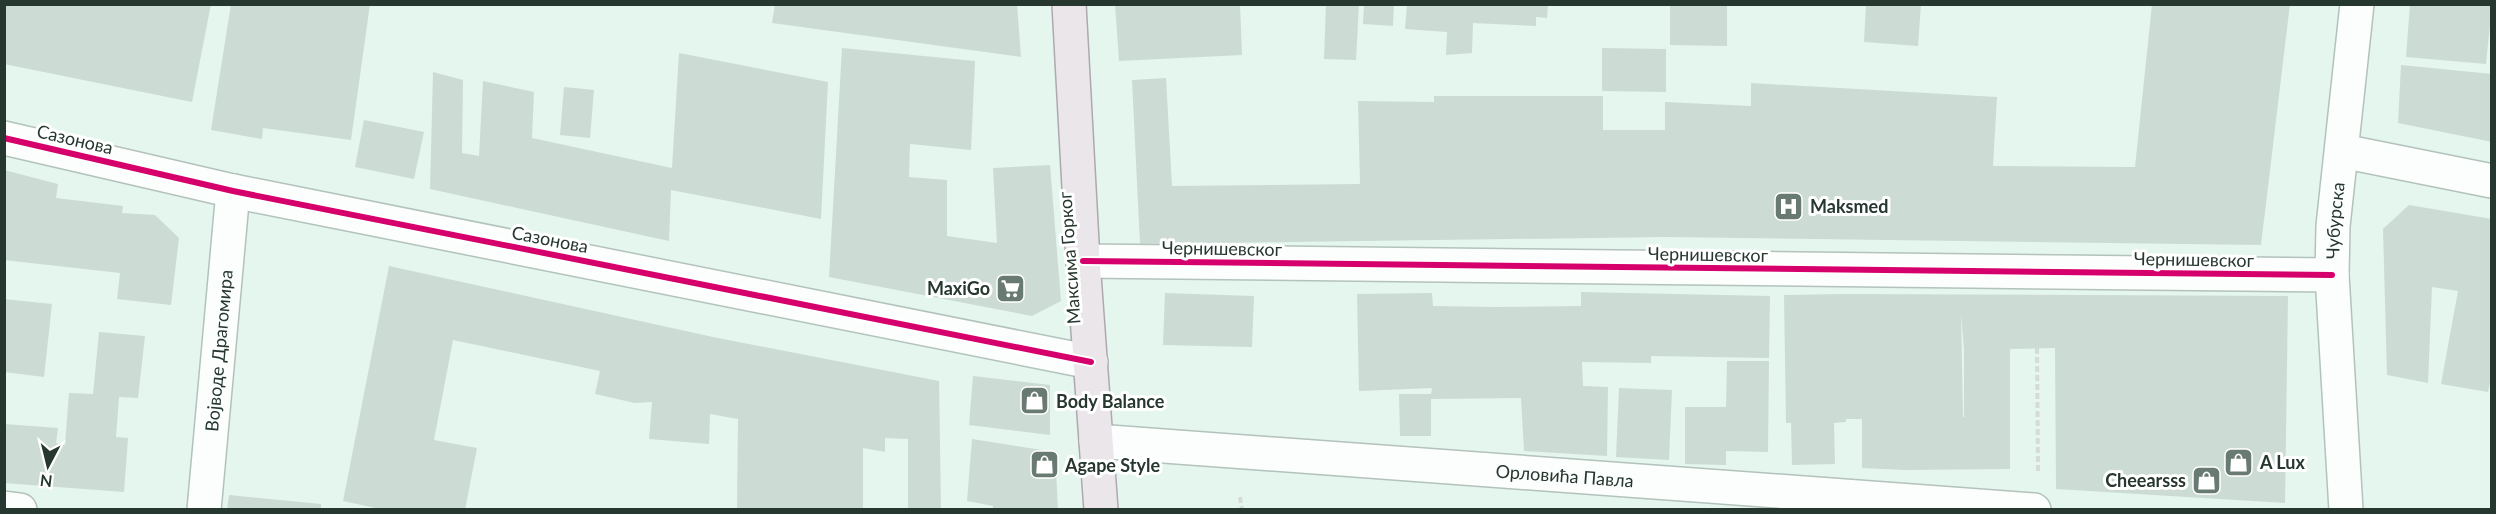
<svg xmlns="http://www.w3.org/2000/svg" width="2496" height="514" viewBox="0 0 2496 514" font-family="Lato,sans-serif">
  <rect width="100%" height="100%" fill="#e5f6ee"/>
  <g fill="#ccdcd4" fill-rule="evenodd">
    <path d="M4 4H211L192 102 4 64Z"/>
    <path d="M231 4H370L351 140 263 128 262 139 211 130Z"/>
    <path d="M775 4H1017L1021 57 772 23Z"/>
    <path d="M1115 4H1240L1242 55 1119 61Z"/>
    <path d="M1326 4H1359L1356 60 1324 59Z"/>
    <path d="M1364 4H1394L1393 26 1363 24Z"/>
    <path d="M1407 4H1548L1547 18 1536 17V26L1473 23 1472 53 1446 55 1447 32 1405 29Z"/>
    <path d="M1670 4H1727V46L1670 45Z"/>
    <path d="M1866 4H1921L1918 46 1864 42Z"/>
    <path d="M2152 4H2290L2261 245 1666 237 1140 244 1132 80 1166 78 1172 186 1360 184 1358 101 1434 102V96H1603V130H1665V102L1751 106V83L1997 97 1993 166 2135 167Z"/>
    <path d="M2410 4H2492L2486 64 2406 57Z"/>
    <path d="M842 48 975 61 971 150 910 144 909 177 947 180V236L997 243 993 168 1050 165 1061 301 1032 316 829 277Z"/>
    <path d="M1602 48 1666 49V92L1602 91Z"/>
    <path d="M679 53 828 82 821 219 671 190 669 241 430 189 433 72 463 80 462 153 479 156 483 81 534 92 532 138 672 168Z"/>
    <path d="M2401 65 2492 74V142L2398 123Z"/>
    <path d="M564 87 594 90 590 138 560 135Z"/>
    <path d="M364 120 424 132 414 179 355 167Z"/>
    <path d="M4 170 58 184 56 198 123 206 122 213 155 215 179 238 171 305 117 299 120 273 4 260Z"/>
    <path d="M2409 205 2492 219V374L2488 392 2441 384 2458 291 2432 287 2428 383 2387 375 2383 229Z"/>
    <path d="M389 266 713 337 939 381 941 510H908V439L885 438V452L863 448V510H737L738 419 710 414 709 444 649 439 652 402 635 403 595 394 600 371 453 340 434 440 477 448 465 510H385L343 501Z"/>
    <path d="M1581 292 1770 296 1769 358 1651 356V363L1582 362 1583 386 1608 387 1607 456 1524 451 1521 398 1431 399V436H1400L1399 394H1431L1432 388 1359 391 1357 294 1432 293 1433 306 1495 307 1581 306Z"/>
    <path d="M1165 293 1254 296 1252 347 1163 345Z"/>
    <path d="M1844 294 2288 296 2285 503 2056 489 2055 348 2010 349V469L1905 470 1862 468V419H1846V422L1834 423 1835 464 1792 465 1791 423H1786L1784 295ZM1961 314 1964 349V417H1963Z"/>
    <path d="M4 299 52 304 44 377 4 372Z"/>
    <path d="M99 332 145 336 138 398 119 397 116 437 128 438 124 492 4 483V424L58 428 56 443 65 445 69 393 93 394Z"/>
    <path d="M1727 361H1769L1768 452 1726 451V465L1685 464V407H1726Z"/>
    <path d="M973 376 1050 385V435L969 425Z"/>
    <path d="M1619 388 1672 390 1669 460 1616 457Z"/>
    <path d="M972 439 1055 452 1058 510H993V506L967 501Z"/>
    <path d="M229 495 321 504V510H227Z"/>
  </g>
  <g fill="none" stroke-linecap="round" stroke-linejoin="round">
    <defs>
      <g id="minor">
        <path d="M4 138 233 191 1091 362"/>
        <path d="M2342 151 2492 181"/>
        <path d="M1083 261 2332 275"/>
        <path id="s1" d="M1096 441 2034 510"/>
        <path d="M4 508 20 510"/>
        <path id="s2" d="M204 510 233 191"/>
        <path id="s3" d="M2346 510 2332 275 2333 226 2357 4"/>
      </g>
      <path id="major" d="M1069 4 1083 261 1101 510"/>
    </defs>
    <use href="#minor" stroke="#b3c2bb" stroke-width="36"/>
    <use href="#major" stroke="#ada9af" stroke-width="36"/>
    <g stroke="#d6dbd9" stroke-width="4" stroke-dasharray="6 3" stroke-linecap="butt">
      <path d="M2037 348 2038 472"/>
      <path d="M1240 497 1242 510"/>
    </g>
    <use href="#minor" stroke="#fbfefc" stroke-width="33"/>
    <use href="#major" stroke="#eae6ea" stroke-width="33"/>
    <defs>
      <g id="cycleway">
        <path d="M4 138 233 191 1091 362"/>
        <path d="M1083 261 2332 275"/>
      </g>
    </defs>
    <use href="#cycleway" stroke="#fff" stroke-width="10"/>
    <use href="#cycleway" stroke="#d6006c" stroke-width="6"/>
  </g>
  <defs>
    <symbol id="hospital-square" viewBox="-11 -11 22 22"><rect x="-9" y="-9" width="18" height="18" rx="4" fill="#697a72" stroke="#fff"/><path d="M-5-5h3v3.5h4V-5h3V5h-3V1.5h-4V5h-3Z" fill="#fff"/></symbol>
    <symbol id="supermarket-square" viewBox="-11 -11 22 22"><rect x="-9" y="-9" width="18" height="18" rx="4" fill="#697a72" stroke="#fff"/><path d="M-6-5.5h2.5l.6 2H6L4.5 2H-2.5L-4.4-4H-6ZM-1.5 3.2a1.3 1.3 0 1 0 .1 0ZM3 3.2a1.3 1.3 0 1 0 .1 0Z" fill="#fff"/></symbol>
    <symbol id="shop-square" viewBox="-11 -11 22 22"><rect x="-9" y="-9" width="18" height="18" rx="4" fill="#697a72" stroke="#fff"/><path d="M-5-2.5h2.3a2.7 3.5 0 0 1 5.4 0H5L5.5 6h-11ZM-1.5-2.5h3a1.5 2.3 0 0 0-3 0Z" fill="#fff"/></symbol>
  </defs>
  <g fill-rule="evenodd">
    <use href="#hospital-square" x="1772" y="190" width="33" height="33"/>
    <use href="#supermarket-square" x="994" y="272" width="33" height="33"/>
    <use href="#shop-square" x="1018" y="384" width="33" height="33"/>
    <use href="#shop-square" x="2222" y="446" width="33" height="33"/>
    <use href="#shop-square" x="1028" y="448" width="33" height="33"/>
    <use href="#shop-square" x="2190" y="464" width="33" height="33"/>
  </g>
  <g text-anchor="middle" dominant-baseline="central" stroke-width="6" stroke-linejoin="round" paint-order="stroke">
    <g font-size="18" fill="#26372f" stroke="#fff">
      <text transform="translate(75 139) rotate(13)">Сазонова</text>
      <text stroke="none"><textPath href="#s3" startOffset="290">Чубурска</textPath></text>
      <text transform="translate(550 239) rotate(11)">Сазонова</text>
      <text transform="translate(1222 248) rotate(1)">Чернишевског</text>
      <text transform="translate(1708 254) rotate(1)">Чернишевског</text>
      <text transform="translate(1069 258) rotate(-94)">Максима Горког</text>
      <text transform="translate(2194 259) rotate(1)">Чернишевског</text>
      <text stroke="none"><textPath href="#s2" startOffset="160">Војводе Драгомира</textPath></text>
      <text stroke="none"><textPath href="#s1" startOffset="470">Орловића Павла</textPath></text>
    </g>
    <g font-size="18" font-weight="bold" fill="#26372f" stroke="#fff" text-anchor="start">
      <text x="1810" y="206">Maksmed</text>
      <text x="990" y="288" text-anchor="end">MaxiGo</text>
      <text x="1056" y="401">Body Balance</text>
      <text x="2260" y="462">A Lux</text>
      <text x="1065" y="465">Agape Style</text>
      <text x="2186" y="480" text-anchor="end">Cheearsss</text>
    </g>
  </g>
  <rect width="2496" height="514" fill="none" stroke="#26372f" stroke-width="12"/>
  <g transform="translate(48 466) rotate(187)" stroke="#ffffff" stroke-width="4.5" paint-order="stroke">
  <path d="M0-4.5L10 22L0 15L-10 22Z" fill="#26372f"/>
  <text y="-9" font-size="16" font-weight="bold" text-anchor="middle" fill="#26372f">N</text>
  </g>
</svg>
